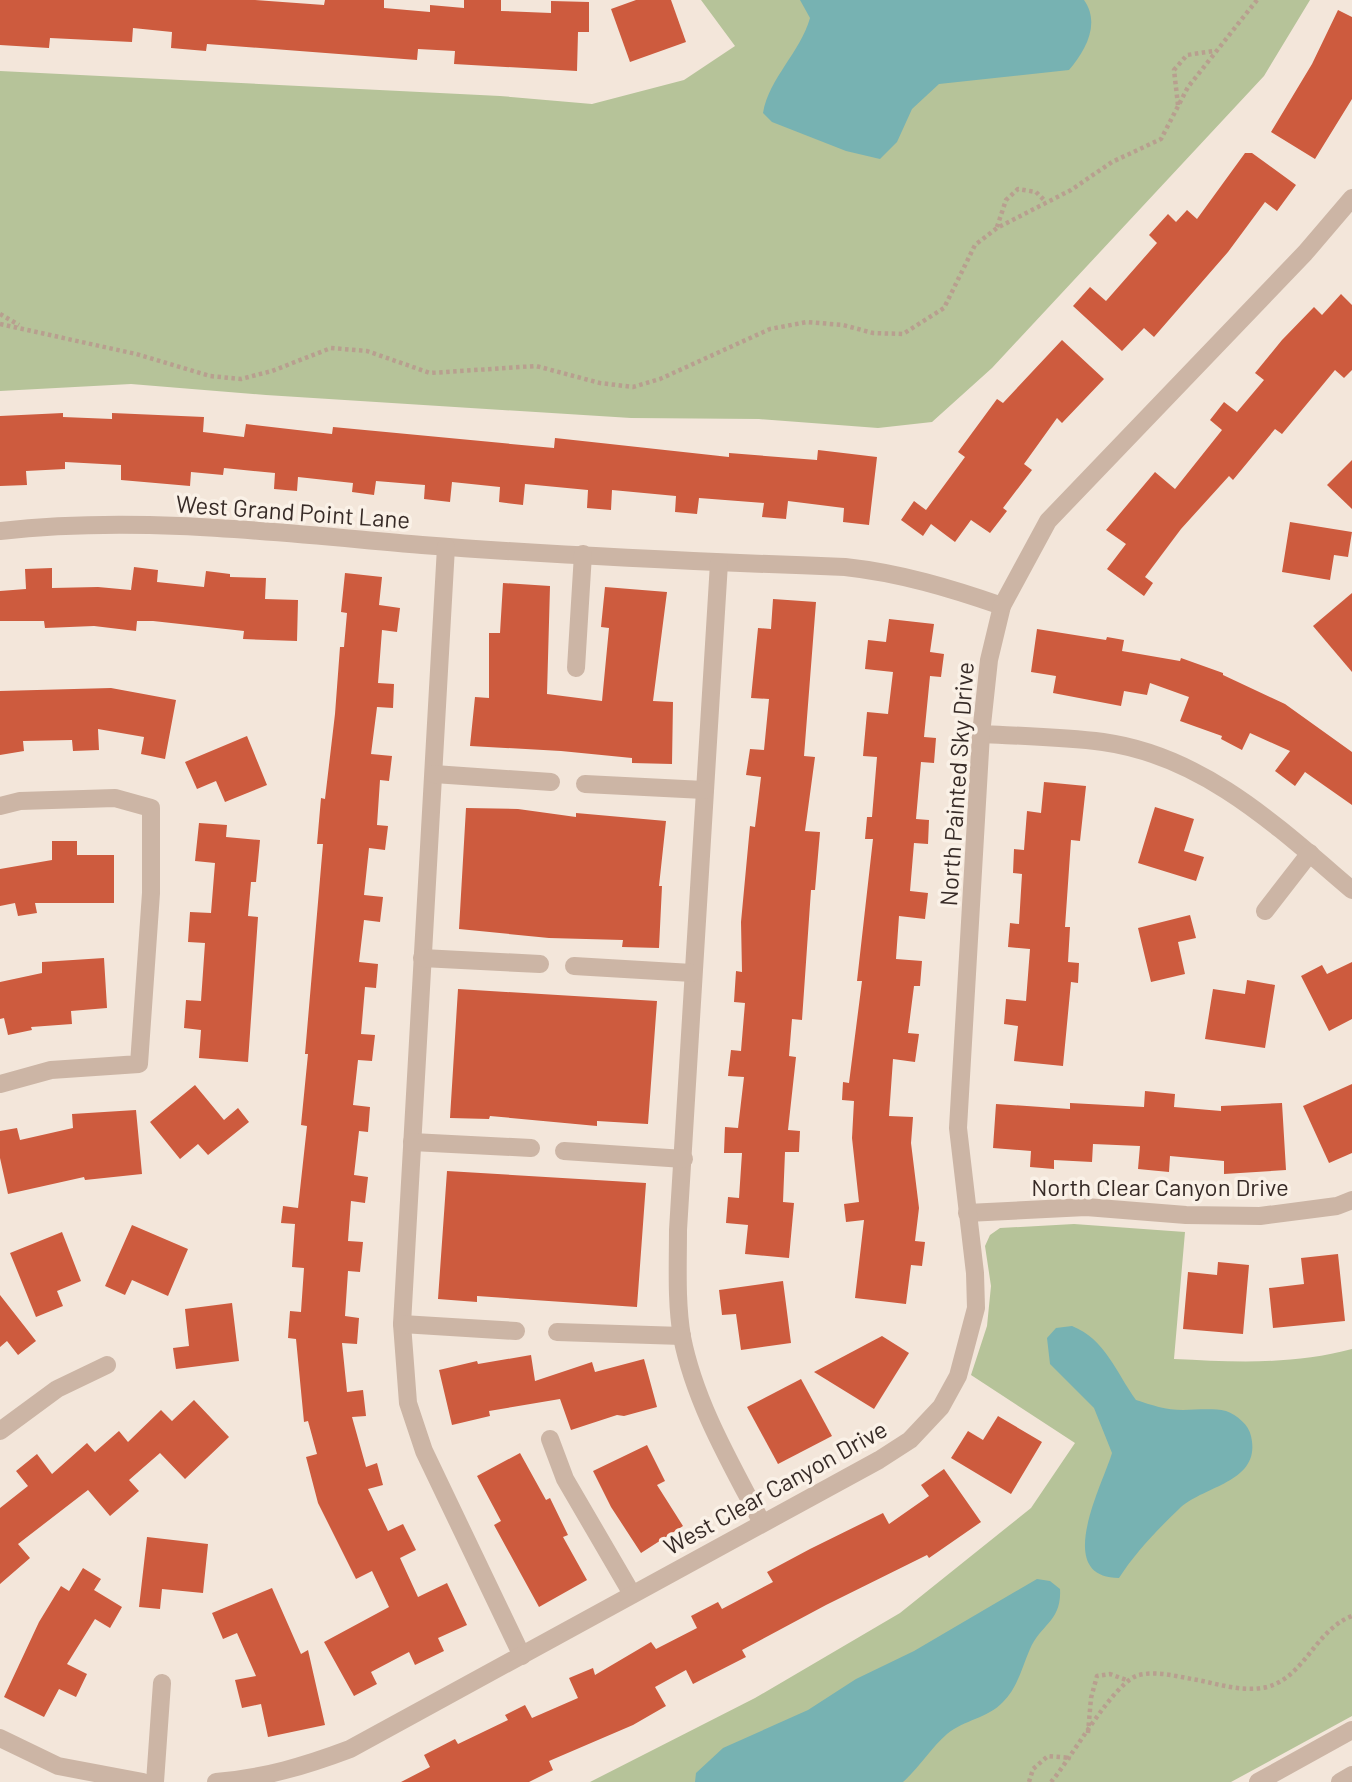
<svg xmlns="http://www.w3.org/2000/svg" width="1352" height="1782" viewBox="0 0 1352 1782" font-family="Barlow,sans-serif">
  <rect width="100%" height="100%" fill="#f3e6da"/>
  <g fill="#b6c399">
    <path d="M701 0H1310L1264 76 992 368 932 422 878 428 759 419 631 418 266 395 131 384 0 391V71L500 96 592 104 684 80 735 46Z"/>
    <path d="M1074 1224 1185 1232 1174 1359C1235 1362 1293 1365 1352 1349V1716L1231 1782H590L755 1698 900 1613 1031 1508 1075 1443 971 1375 987 1326 991 1286 985 1246 990 1235 1000 1228Z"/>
  </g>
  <g fill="#77b2b2">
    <path d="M800 0H1084C1101 24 1085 51 1069 70L939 84 912 109 897 142 880 159 846 151 772 122 763 113C769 78 800 53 810 18Z"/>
    <path d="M1072 1326C1105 1339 1116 1372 1136 1400 1151 1405 1166 1410 1183 1410 1196 1410 1212 1408 1226 1411 1237 1415 1249 1425 1251 1436 1262 1483 1204 1485 1179 1509 1158 1529 1135 1553 1119 1578 1052 1578 1103 1484 1112 1453L1094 1408 1050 1364 1047 1338 1056 1328Z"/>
    <path d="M1037 1579 1050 1581 1060 1589C1062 1621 1040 1625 1030 1649 1022 1667 1018 1687 1003 1702 988 1718 964 1720 947 1734 931 1748 919 1768 903 1782H695L696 1773 723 1748 808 1710 856 1679 914 1651Z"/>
  </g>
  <g fill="#cd5b3e">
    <path d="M0 0H255L324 5 325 0H384V8L430 12V5L464 8V0H501V11L551 13V1L589 2V32H578L577 71 454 64 455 51 418 49 417 60 207 44 206 51 171 48 172 32 133 28 132 42 50 38 49 48 0 45Z"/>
    <path d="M636 0H671L686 42 630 62 611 9Z"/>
    <path d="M1338 10 1352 17V99L1315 159 1271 132 1312 64Z"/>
    <path d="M1245 153H1252L1296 185 1277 211 1265 202 1228 252 1154 337 1144 328 1122 351 1073 306 1090 287 1106 301 1157 243 1149 235 1168 214 1176 222 1187 210 1197 219Z"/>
    <path d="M1341 294 1352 305V370L1344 378 1335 370 1282 434 1275 429 1233 480 1229 476 1181 529 1145 577 1153 583 1144 596 1107 569 1126 544 1106 530 1155 472 1175 489 1222 430 1210 420 1224 402 1237 412 1264 380 1255 373 1282 340 1314 307 1322 315Z"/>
    <path d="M1062 340 1104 379 1062 423 1057 418 1024 464 1032 470 1003 508 1007 511 990 533 971 520 955 542 931 524 923 536 901 520 914 501 926 510 965 457 958 452 997 399 1003 403Z"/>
    <path d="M63 413V417L112 419V413L204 417 203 432 244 437 246 424 332 434 333 427 554 448 555 438 729 457V453L817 460 818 450 877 457 869 525 843 522 844 508 788 501 786 519 762 517 764 503 699 498 697 514 675 512 676 496 612 490 611 510 587 508 588 490 525 484 523 505 499 502 500 487 452 482 450 502 424 499 425 485 376 481 374 495 352 492 353 483 298 477 297 491 274 489 275 473 224 468 223 475 191 472 190 486 121 480V465L65 462V469L26 471 27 485 0 486V416Z"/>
    <path d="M1352 460V509L1327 485Z"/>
    <path d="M1290 522 1352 532 1348 557 1334 555 1330 580 1282 572Z"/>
    <path d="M134 567 158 570 157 582 204 587 206 571 230 574V577L266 578 265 599 298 600 297 641 243 639 244 631 153 621H137L136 631 94 626 45 628 44 621H0V591L26 589 25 569 52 568V588L98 587 131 590Z"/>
    <path d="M345 573 382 577 379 605 400 608 397 632 382 630 378 683 394 684 393 708 377 707 371 754 392 756 389 781 380 780 377 825 388 826 385 850 369 848 364 895 383 897 380 922 364 920 359 962 378 964 376 988 365 987 361 1034 375 1035 372 1061 358 1060 353 1105 370 1107 368 1132 359 1131 354 1175 368 1177 365 1203 351 1201 348 1241 363 1242 360 1272 348 1271 345 1316 359 1318 357 1344 342 1343 347 1392 363 1390 366 1416 352 1417 366 1467 377 1463 383 1485 368 1489 388 1531 403 1524 416 1550 400 1558 418 1597 447 1583 467 1625 438 1638 444 1651 415 1665 409 1652 371 1672 377 1684 354 1696 324 1642 389 1607 372 1571 356 1579 318 1503 306 1457 317 1454 308 1421 304 1422 296 1339 288 1338 290 1311 301 1312 304 1268 292 1267 295 1224 281 1223 283 1206 298 1208 307 1126 301 1125 308 1054H305L323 844H317L321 798 325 799 335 714 340 647H344L347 613 341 612Z"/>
    <path d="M503 583 550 586 547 694 602 701 609 628 601 627 605 587 667 592 653 701 673 702 672 764 632 763V758L561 751 470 746 475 697 489 698V633H500Z"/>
    <path d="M1352 593V672L1313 626Z"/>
    <path d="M773 599 816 602 804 756 815 757 805 831 820 832 815 890H811L802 1020 792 1019 789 1056 796 1057 788 1130 800 1131 799 1152H785L783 1202 794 1203 789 1258 745 1254 748 1225 726 1223 728 1197 739 1198 742 1153H724L725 1127 738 1128 744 1077 728 1076 731 1050 741 1051 745 1003 734 1002 736 971 742 972 741 922 750 826 755 827 761 777 746 775 750 749 764 750 769 699 751 698 758 628 771 629Z"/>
    <path d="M889 619 934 624 930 652 944 654 941 677 930 676 924 737 936 738 934 763 921 762 916 819 929 820 928 844 914 843 910 891 928 893 925 919 899 916 896 959 922 961 920 986H914L908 1033 919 1034 915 1062 893 1059 889 1116 913 1117 911 1143 919 1208 915 1241 925 1242 922 1266 911 1265 906 1304 855 1298 864 1220 846 1222 844 1204 859 1202 852 1138 854 1101 842 1100 843 1082 849 1083 862 981H857L873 839H865L867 817H872L877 757 863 756 867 712 888 714 893 672 865 669 868 640 886 642Z"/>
    <path d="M1037 629 1106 640 1107 637 1124 640 1122 651 1180 661 1181 658 1223 673V675L1285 704 1352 752V805L1305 772 1295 786 1275 771 1290 751 1250 733 1242 750 1221 739 1222 736 1180 721 1189 697 1150 683 1147 695 1124 691 1121 706 1053 693 1056 676 1031 672Z"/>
    <path d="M111 688 176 700 165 759 141 754 144 737 98 729 99 750 73 751 72 740 23 741 24 751 0 755V691Z"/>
    <path d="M247 736 267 785 225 802 216 781 197 789 185 762Z"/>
    <path d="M1044 782 1086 786 1080 841 1071 840 1065 927H1070L1068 962 1079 963 1078 983 1071 982 1063 1066 1014 1061 1018 1026 1004 1024 1006 999 1026 1001 1030 949 1008 947 1010 923 1019 924 1022 874 1013 873 1014 849 1024 850 1027 811 1041 813Z"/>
    <path d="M1155 807 1194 819 1184 851 1204 857 1196 881 1138 863Z"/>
    <path d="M466 808 518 809 576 817V813L666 821 659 886H662L659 948 622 947 623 940 549 938 459 929Z"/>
    <path d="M199 823 227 825 226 837 260 840 256 882H251L248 916 258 917 248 1062 199 1058 201 1030 184 1028 186 1000 201 1001 205 943 188 942 190 912 211 913 215 863 195 861Z"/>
    <path d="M52 841H77V855H114V903H35L37 913 18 916 15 903 0 906V869L52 860Z"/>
    <path d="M1190 915 1196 938 1178 942 1185 974 1151 982 1138 928Z"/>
    <path d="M104 958 107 1008 71 1011 72 1024 31 1027 32 1030 8 1035 4 1018 0 1019V982L42 973V962Z"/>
    <path d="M1352 962V1019L1329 1031 1301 976 1322 965 1327 974Z"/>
    <path d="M1247 980 1275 985 1265 1048 1205 1039 1213 989 1245 994Z"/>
    <path d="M458 989 657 1001 648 1124 597 1121V1126L490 1116 489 1119 450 1118Z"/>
    <path d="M1352 1084V1153L1329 1163 1303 1106Z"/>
    <path d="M195 1085 224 1120 238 1108 249 1122 208 1155 198 1144 180 1159 150 1122Z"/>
    <path d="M1145 1091 1175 1094 1174 1107 1221 1111V1106L1282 1103 1286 1170 1224 1174V1161L1170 1156 1169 1172 1138 1169 1140 1146 1093 1144 1092 1162 1054 1160V1169L1030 1167 1031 1151 993 1148 996 1104 1070 1109V1103L1144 1107Z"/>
    <path d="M136 1110 142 1174 85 1180 84 1177 8 1194 0 1158V1131L17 1128 20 1140 73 1128 72 1114Z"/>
    <path d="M447 1171 646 1183 637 1307 477 1296V1302L438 1299Z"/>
    <path d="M132 1225 188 1249 168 1296 132 1280 125 1295 105 1286Z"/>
    <path d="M62 1232 81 1281 57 1291 63 1306 36 1317 10 1253Z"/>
    <path d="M1338 1254 1345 1321 1273 1328 1269 1288 1304 1284 1301 1258Z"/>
    <path d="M1218 1262 1249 1265 1243 1334 1183 1329 1188 1272 1217 1275Z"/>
    <path d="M783 1281 791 1343 741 1350 736 1314 722 1315 719 1290Z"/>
    <path d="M0 1295 36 1341 18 1355 7 1341 0 1347Z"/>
    <path d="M232 1303 239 1361 176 1369 173 1348 189 1346 185 1309Z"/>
    <path d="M882 1336 909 1353 874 1409 814 1372Z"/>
    <path d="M531 1355 535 1381 592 1362 595 1372 644 1359 657 1407 624 1416 617 1415 571 1430 560 1399 489 1411 490 1416 452 1425 439 1370 477 1361 478 1364Z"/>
    <path d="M801 1379 832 1436 778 1464 747 1407Z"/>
    <path d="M194 1400 229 1437 185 1479 160 1453 129 1480 139 1491 110 1516 88 1490 18 1544 30 1558 0 1584V1508L28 1486 16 1471 37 1454 52 1474 87 1443 95 1452 119 1431 128 1442 161 1410 172 1421Z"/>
    <path d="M998 1416 1042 1442 1011 1494 951 1458 968 1431 983 1440Z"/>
    <path d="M647 1445 665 1481 657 1485 683 1526 641 1553 611 1507 593 1471Z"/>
    <path d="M520 1453 546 1500 550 1498 568 1535 563 1537 587 1580 539 1607 494 1525 501 1521 477 1476Z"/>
    <path d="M944 1469 981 1522 929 1558 927 1555 826 1605 742 1650 746 1657 693 1684 686 1670 655 1687 666 1706 633 1725 549 1761 553 1770 529 1782H401L430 1767 424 1755 455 1739 458 1744 508 1720 505 1715 525 1705 532 1718 578 1698 569 1678 593 1668 595 1675 651 1642 656 1649 697 1628 691 1616 718 1602 722 1609 773 1582 767 1572 810 1549 883 1513 889 1524 929 1496 921 1485Z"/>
    <path d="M147 1537 208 1544 203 1593 162 1589 160 1609 139 1607Z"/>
    <path d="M83 1568 101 1579 94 1590 122 1607 110 1628 95 1619 67 1664 87 1674 76 1697 59 1689 44 1717 4 1697 39 1622 61 1586 69 1591Z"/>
    <path d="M272 1588 301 1654 308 1650 325 1725 268 1737 261 1704 242 1708 235 1680 256 1676 237 1633 223 1639 212 1613Z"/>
  </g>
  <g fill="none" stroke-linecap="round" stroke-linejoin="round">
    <g stroke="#b89f8f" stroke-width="4.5" stroke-dasharray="3.5 3.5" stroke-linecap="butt">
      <path d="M1178 105 1174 70 1187 55 1214 51"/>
      <path d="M997 227 1006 200 1018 189 1036 192 1045 201"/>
      <path d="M0 314 19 325"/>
      <path d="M0 324 136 354 210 376 241 379 272 371 331 348 367 351 430 373 536 366 600 383 633 387 660 379 770 329 807 322 843 325 873 333 903 334 944 308 975 245 997 228 1071 190 1112 162 1161 139 1188 87 1257 0"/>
      <path d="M1088 1733 1091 1698 1097 1676 1110 1674 1129 1681"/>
      <path d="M1029 1782 1033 1769 1048 1756 1071 1758"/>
      <path d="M1051 1782C1071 1759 1114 1681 1139 1675 1157 1671 1175 1676 1192 1679 1216 1683 1242 1693 1267 1687 1305 1677 1315 1630 1352 1616"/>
    </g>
    <g stroke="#ccb5a5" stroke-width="18">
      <path d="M0 531C140 515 282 533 422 545 562 556 704 562 845 567 900 573 950 588 1002 606"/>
      <path d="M446 547 402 1324 408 1403 424 1451 522 1656"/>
      <path d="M719 563 678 1230C678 1265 676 1302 682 1337 695 1403 731 1464 762 1523"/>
      <path d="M576 668 583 554"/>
      <path d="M981 734C1021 736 1063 737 1103 742 1204 756 1278 827 1352 890"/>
      <path d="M434 774 551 782"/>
      <path d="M585 784 704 790"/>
      <path d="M0 806 20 801 115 798 151 808V893L139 1064 51 1070 0 1084"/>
      <path d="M1265 911 1310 853"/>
      <path d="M422 958 540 964"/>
      <path d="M574 966 692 973"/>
      <path d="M412 1142 531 1148"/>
      <path d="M564 1151 684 1159"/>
      <path d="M967 1213 1086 1207 1186 1215 1260 1216 1337 1206 1352 1200"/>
      <path d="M402 1324 516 1331"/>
      <path d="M557 1332 682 1336"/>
      <path d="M0 1431 57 1389 107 1365"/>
      <path d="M550 1439 565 1479 632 1594"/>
      <path d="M0 1738 58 1766 143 1782"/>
      <path d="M155 1782 162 1683"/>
      <path d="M216 1782C264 1778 305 1766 350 1749L879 1460 910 1440 941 1407 958 1376 976 1308 975 1273 958 1128 981 734 989 660 1002 606 1048 521 1305 253 1352 198"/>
      <path d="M1258 1782 1352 1730"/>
      <path d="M1340 1782 1352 1775"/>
    </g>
  </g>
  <g text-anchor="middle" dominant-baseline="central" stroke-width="7" stroke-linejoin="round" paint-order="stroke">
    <g font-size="24" fill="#372b27" stroke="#faf1e7">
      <text transform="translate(293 511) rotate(4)">West Grand Point Lane</text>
      <text transform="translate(956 784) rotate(-86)">North Painted Sky Drive</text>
      <text x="1160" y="1186">North Clear Canyon Drive</text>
      <text transform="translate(775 1487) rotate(-29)">West Clear Canyon Drive</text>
    </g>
  </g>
</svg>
